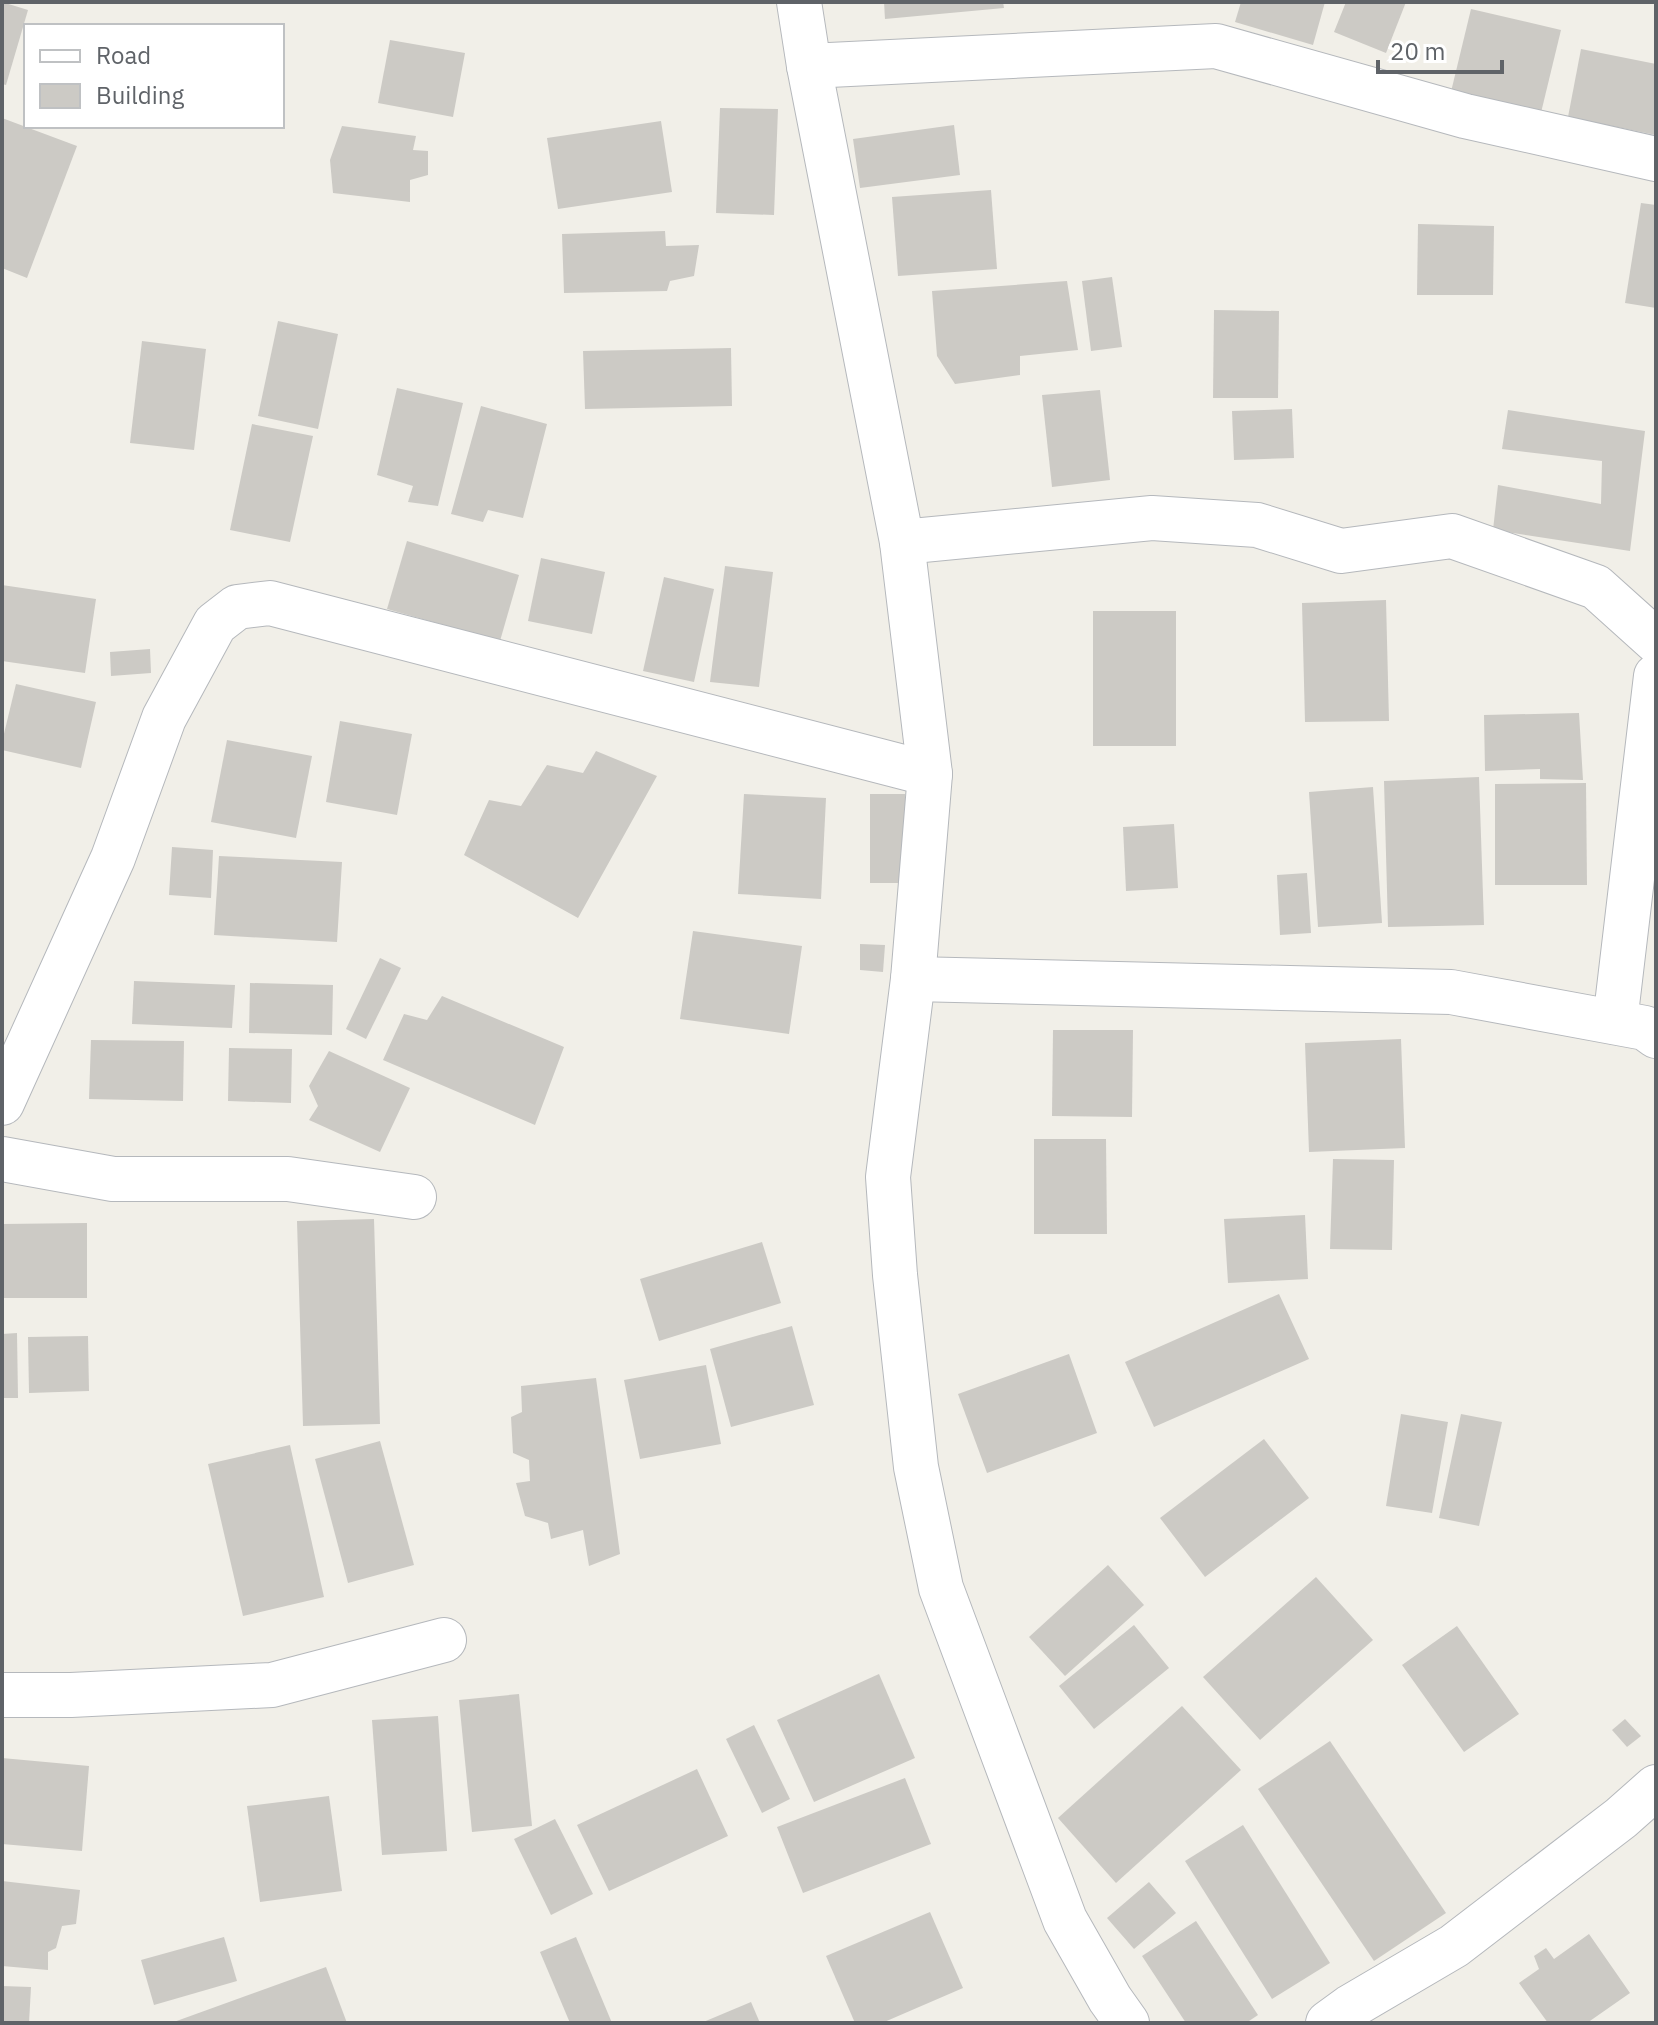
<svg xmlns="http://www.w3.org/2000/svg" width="1658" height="2025" viewBox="0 0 1658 2025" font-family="'IBM Plex Sans',sans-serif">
  <rect width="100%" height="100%" fill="#f1efe8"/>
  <g fill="#cccac5">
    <path d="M2 2 28 10 6 85 2 84Z"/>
    <path d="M884 2H1003L1004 8 885 19Z"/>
    <path d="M1241 2H1325L1313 45 1235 22Z"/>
    <path d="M1346 2H1406L1386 53 1334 32Z"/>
    <path d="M1471 9 1561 30 1539 121 1449 100Z"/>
    <path d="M390 40 465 53 453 117 378 103Z"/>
    <path d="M1581 49 1656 64V135L1568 117Z"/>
    <path d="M720 108 778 109 774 215 716 213Z"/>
    <path d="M2 118 77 146 27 278 2 268Z"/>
    <path d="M661 121 672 192 558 209 547 138Z"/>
    <path d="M954 125 960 175 860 188 853 139Z"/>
    <path d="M342 126 416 136 413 150 428 151V175L410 180V202L333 193 330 160Z"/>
    <path d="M991 190 997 269 898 276 892 197Z"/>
    <path d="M1641 203 1656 205V308L1625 303Z"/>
    <path d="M1418 224 1494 226 1493 295H1417Z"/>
    <path d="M665 231 666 246 699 245 694 276 670 281 667 291 564 293 562 234Z"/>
    <path d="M1112 277 1122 347 1091 351 1082 281Z"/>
    <path d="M1067 281 1078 350 1020 356V375L955 384 937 356 932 291Z"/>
    <path d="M1214 310 1279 311 1278 398H1213Z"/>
    <path d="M278 321 338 334 318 429 258 416Z"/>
    <path d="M142 341 206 349 194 450 130 443Z"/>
    <path d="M731 348 732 406 585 409 583 351Z"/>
    <path d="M397 388 463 403 438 506 408 502 413 486 377 475Z"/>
    <path d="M1100 390 1110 480 1052 487 1042 395Z"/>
    <path d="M481 406 547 424 523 518 488 510 483 522 451 514Z"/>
    <path d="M1292 409 1294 458 1234 460 1232 411Z"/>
    <path d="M1508 410 1645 431 1630 551 1493 530 1498 485 1601 504 1602 461 1502 449Z"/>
    <path d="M252 424 313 436 290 542 230 530Z"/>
    <path d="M407 541 519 575 500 641 387 609Z"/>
    <path d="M541 558 605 572 592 634 528 621Z"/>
    <path d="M725 566 773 572 759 687 710 682Z"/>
    <path d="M664 577 714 589 694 682 643 671Z"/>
    <path d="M2 585 96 599 85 673 2 661Z"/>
    <path d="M1386 600 1389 721 1305 722 1302 603Z"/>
    <rect x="1093" y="611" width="83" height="135"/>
    <path d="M150 649 151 673 111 676 110 652Z"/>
    <path d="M16 684 96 702 81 768 2 750V742Z"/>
    <path d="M1579 713 1583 780 1540 779V769L1485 771 1484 715Z"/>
    <path d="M340 721 412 734 397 815 326 802Z"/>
    <path d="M227 740 312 756 296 838 211 822Z"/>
    <path d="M596 751 657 776 578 918 464 855 489 800 521 806 547 765 583 773Z"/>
    <path d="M1479 777 1484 925 1388 927 1384 781Z"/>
    <path d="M1586 783 1587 885H1495V784Z"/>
    <path d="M1373 787 1382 923 1318 927 1309 792Z"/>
    <path d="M744 794 826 798 821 899 738 894Z"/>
    <rect x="870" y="794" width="35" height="89"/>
    <path d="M1174 824 1178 888 1126 891 1123 827Z"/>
    <path d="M172 847 213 850 211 898 169 895Z"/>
    <path d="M219 856 342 862 337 942 214 935Z"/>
    <path d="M1307 873 1311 933 1280 935 1277 875Z"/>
    <path d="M693 931 802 946 789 1034 680 1019Z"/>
    <path d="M860 944 885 945 883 972 860 970Z"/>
    <path d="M380 958 401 968 366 1039 346 1029Z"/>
    <path d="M134 981 235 985 232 1028 132 1024Z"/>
    <path d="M250 983 333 985 332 1035 249 1033Z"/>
    <path d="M442 996 564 1047 535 1125 383 1060 404 1014 427 1020Z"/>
    <path d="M1053 1030H1133L1132 1117 1052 1116Z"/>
    <path d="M1401 1039 1405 1148 1309 1152 1305 1043Z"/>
    <path d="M91 1040 184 1041 183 1101 89 1099Z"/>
    <path d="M229 1048 292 1049 291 1103 228 1101Z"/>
    <path d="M329 1051 410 1088 380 1152 309 1120 318 1106 309 1086Z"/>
    <path d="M1034 1139H1106L1107 1234H1034Z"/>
    <path d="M1333 1159 1394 1160 1392 1250 1330 1249Z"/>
    <path d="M1305 1215 1308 1279 1228 1283 1224 1219Z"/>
    <path d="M374 1219 380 1424 303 1426 297 1221Z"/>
    <path d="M87 1223V1298H2V1224Z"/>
    <path d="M762 1242 781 1303 659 1341 640 1279Z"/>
    <path d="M1279 1294 1309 1359 1154 1427 1125 1362Z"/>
    <path d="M792 1326 814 1405 731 1427 710 1349Z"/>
    <path d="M17 1333 18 1398H2V1334Z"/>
    <path d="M88 1336 89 1391 29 1393 28 1337Z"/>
    <path d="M1069 1354 1097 1433 987 1473 958 1394Z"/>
    <path d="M706 1365 721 1444 640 1459 624 1380Z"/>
    <path d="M596 1378 620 1554 589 1566 583 1530 551 1539 548 1523 525 1516 516 1483 530 1481 529 1460 513 1453 511 1417 522 1412 521 1386Z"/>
    <path d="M1401 1414 1448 1422 1432 1513 1386 1506Z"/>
    <path d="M1461 1414 1502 1422 1479 1526 1439 1518Z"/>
    <path d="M1264 1439 1309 1498 1205 1577 1160 1518Z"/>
    <path d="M380 1441 414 1565 348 1583 315 1459Z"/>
    <path d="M290 1445 324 1597 243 1616 208 1464Z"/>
    <path d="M1108 1565 1144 1605 1065 1676 1029 1637Z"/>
    <path d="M1316 1577 1373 1640 1260 1740 1203 1677Z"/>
    <path d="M1134 1625 1169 1668 1094 1729 1059 1686Z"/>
    <path d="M1457 1626 1519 1714 1464 1752 1402 1665Z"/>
    <path d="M879 1674 915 1758 814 1802 777 1720Z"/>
    <path d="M519 1694 532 1826 472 1832 459 1700Z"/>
    <path d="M1182 1706 1241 1770 1116 1883 1058 1818Z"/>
    <path d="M438 1716 447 1851 382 1855 372 1720Z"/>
    <path d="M1625 1719 1641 1736 1627 1747 1612 1730Z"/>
    <path d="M754 1725 790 1799 762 1813 726 1739Z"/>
    <path d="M1330 1741 1446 1913 1374 1961 1258 1789Z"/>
    <path d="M2 1758 89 1766 82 1851 2 1844Z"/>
    <path d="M697 1769 728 1836 609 1891 577 1825Z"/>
    <path d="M905 1778 931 1844 803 1893 777 1827Z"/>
    <path d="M329 1796 342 1891 260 1902 247 1806Z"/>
    <path d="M555 1819 593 1894 551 1915 514 1839Z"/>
    <path d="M1243 1825 1330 1963 1272 1999 1185 1861Z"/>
    <path d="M2 1881 80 1890 76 1924 62 1926 56 1948 48 1952V1970L2 1966Z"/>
    <path d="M1149 1882 1176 1913 1134 1949 1107 1918Z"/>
    <path d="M930 1912 963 1988 882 2023H855L826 1956Z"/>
    <path d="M1196 1921 1258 2015 1246 2023H1186L1142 1956Z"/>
    <path d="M1589 1934 1630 1993 1587 2023H1548L1519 1983 1539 1969 1534 1956 1546 1948 1554 1959Z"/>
    <path d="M224 1937 237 1981 154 2005 141 1960Z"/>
    <path d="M576 1937 612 2023H570L540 1952Z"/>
    <path d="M326 1967 347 2023H171Z"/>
    <path d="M2 1986 31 1987 29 2023H2Z"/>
    <path d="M751 2002 760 2023H701Z"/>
  </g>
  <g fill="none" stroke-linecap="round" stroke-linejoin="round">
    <defs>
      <g id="street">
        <path d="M799 2 809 66 902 542 930 774 913 979 888 1177 895 1275 916 1467 941 1588 1065 1920 1110 1999 1127 2023"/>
        <path d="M809 66 1216 46 1465 116 1656 159"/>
        <path d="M902 542 1152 518 1257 525 1341 551 1452 536 1596 587 1656 641"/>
        <path d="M913 979 1451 992 1645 1028 1656 1036"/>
        <path d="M1615 1022 1656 676"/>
        <path d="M2 1103 113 858 164 718 215 624 237 607 270 603 930 774"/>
        <path d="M2 1159 113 1179H288L414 1197"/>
        <path d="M2 1695H71L272 1685 444 1640"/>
        <path d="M1328 2023 1350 2007 1454 1946 1621 1818 1656 1787"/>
      </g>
    </defs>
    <use href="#street" stroke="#b5b8bc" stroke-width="46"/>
    <use href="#street" stroke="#fff" stroke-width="44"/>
  </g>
  <rect width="1658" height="2025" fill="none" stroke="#5f6368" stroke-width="8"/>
  <rect x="24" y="24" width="260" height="104" fill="#ffffff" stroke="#bfc1c3" stroke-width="2"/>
  <rect x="40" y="50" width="40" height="12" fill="#ffffff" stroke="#bfc1c3" stroke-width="2"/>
  <text x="96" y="64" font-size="24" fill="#5f6368">Road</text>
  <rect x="40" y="84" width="40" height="24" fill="#cccac5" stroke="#bfc1c3" stroke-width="2"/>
  <text x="96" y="104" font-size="24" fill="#5f6368">Building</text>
  <path d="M1378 60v12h124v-12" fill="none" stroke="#5f6368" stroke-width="4"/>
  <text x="1390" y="60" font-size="24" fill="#5f6368" stroke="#ffffff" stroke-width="6" paint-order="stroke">20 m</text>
</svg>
